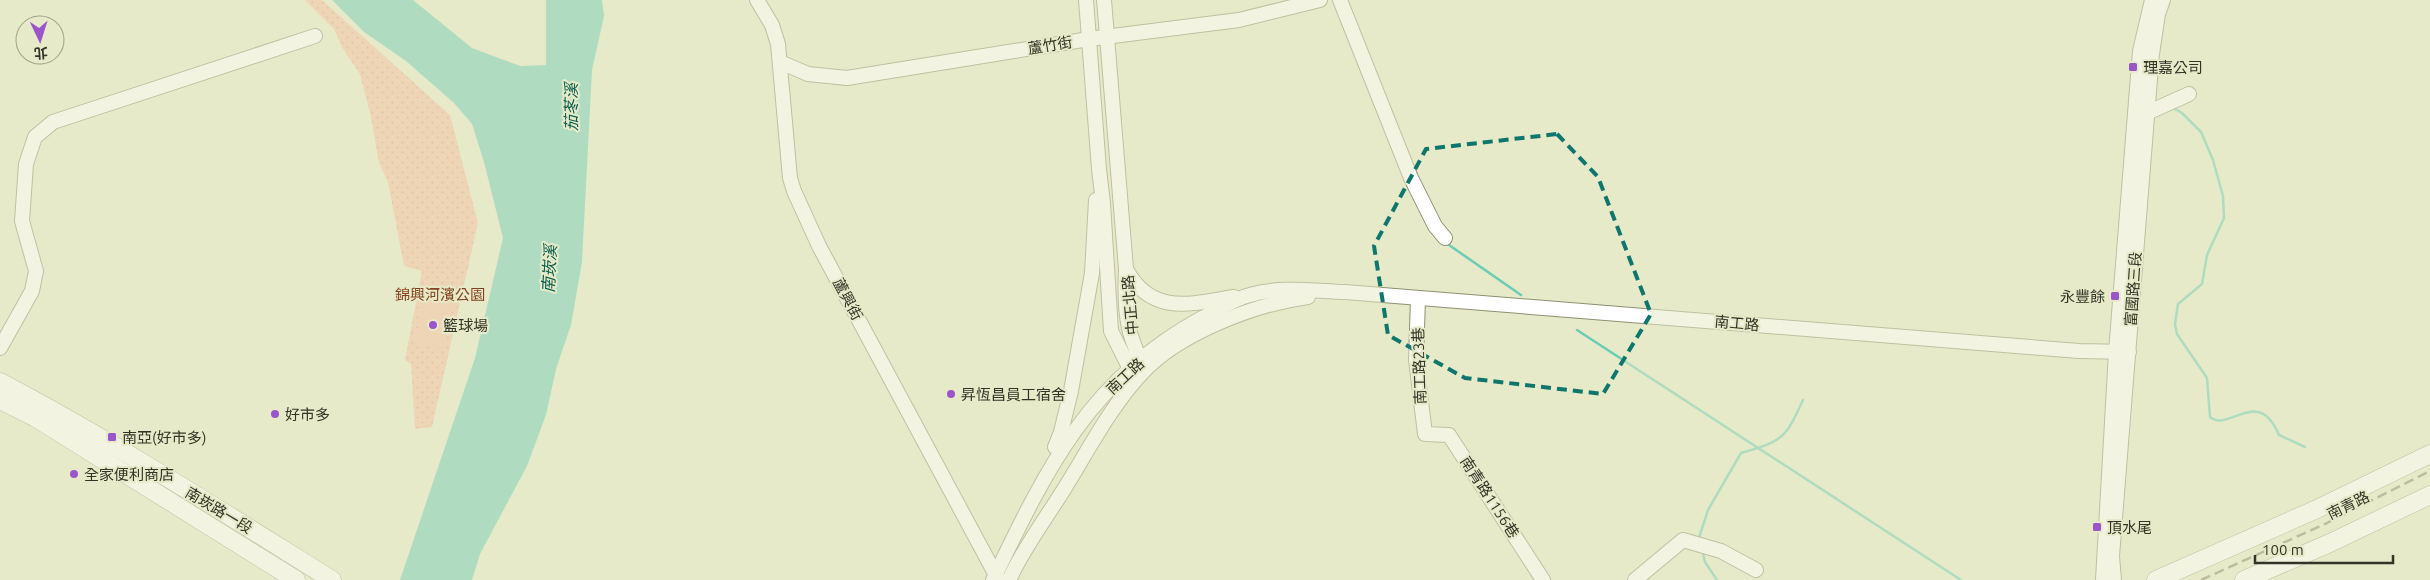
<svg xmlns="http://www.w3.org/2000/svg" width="2430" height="580" viewBox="0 0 2430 580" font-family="Ubuntu,'Noto Sans TC',sans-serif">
  <defs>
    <pattern id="park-dots" width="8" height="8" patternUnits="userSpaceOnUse" patternTransform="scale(1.25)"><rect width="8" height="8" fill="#f7bca1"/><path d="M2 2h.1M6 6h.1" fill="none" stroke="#d4a28b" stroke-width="1.8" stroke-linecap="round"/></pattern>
  </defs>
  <rect width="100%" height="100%" fill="#e7eac8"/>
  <path fill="url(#park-dots)" d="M305 0H322L450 115 478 223 432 427 415 429 411 364 405 360 422 271 404 266 388 182 379 163 371 117 360 74 343 49 334 29Z"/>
  <path fill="#f7bca1" d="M424 299 452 305 442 349 415 344Z"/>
  <path fill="#6acdb5" d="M332 0H413L472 48 520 66 546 65V0H602L604 16 592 70 582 262 571 325 556 369 546 415 527 466 480 554 472 580H400L475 358 503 238 484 162 472 124 454 103 406 61 364 32Z"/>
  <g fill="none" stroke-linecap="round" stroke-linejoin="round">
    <g stroke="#6acdb5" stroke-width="2.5">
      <path d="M2172 107 2182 113 2201 132 2213 160 2223 196 2224 218 2207 255 2202 284 2178 304 2175 324 2177 334 2207 378 2210 417C2229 433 2258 385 2279 435L2305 447"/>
      <path d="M1449 245 1521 295"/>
      <path d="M1577 330 1961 580"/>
      <path d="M1699 538 1708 510 1741 453C1783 441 1785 439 1803 400"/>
      <path d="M1703 554 1705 562 1717 580"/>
    </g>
    <defs>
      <g id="minor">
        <path d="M757 0 772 25 778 44 790 178 794 191 819 246 998 579"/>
        <path d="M1086 0 1099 169 1103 203 1111 331 1129 367 1142 373C1141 356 1132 344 1129 328 1125 309 1125 289 1126 269L1104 0"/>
        <path d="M1340 0 1411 178 1435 226 1445 238"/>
        <path d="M780 62 808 74 847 78 1089 39 1239 20 1320 0"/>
        <path d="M2139 112 2147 113 2189 94"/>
        <path d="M1126 269C1151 316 1191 304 1234 297"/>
        <path d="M1418 298 1416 360 1425 434 1449 435 1543 580"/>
        <path d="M0 348 32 291 36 271 22 221 26 164 35 137 53 122 315 36"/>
        <path d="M1055 447 1061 432 1071 391 1092 273 1096 200"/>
        <path d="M993 580C1046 470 1089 379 1202 318 1217 310 1234 299 1250 295 1279 286 1314 291 1345 292L2079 351 2129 352"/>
        <path d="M1009 580C1024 547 1047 517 1066 486 1089 449 1111 406 1142 373 1179 333 1255 304 1308 297"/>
        <path d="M1635 580 1683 540 1721 551 1756 570"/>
        <path d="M2103 580 2116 352 2140 51 2152 0"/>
        <path d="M2114 580 2112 556 2152 54 2158 14 2163 0"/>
      </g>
      <g id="major">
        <path d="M0 382C114 442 223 512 332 580"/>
        <path d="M0 400 36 418 296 580"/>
        <path d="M2156 580 2317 509 2430 454"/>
        <path d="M2244 580 2330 543 2430 495"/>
      </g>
    </defs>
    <use href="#minor" stroke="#8e9071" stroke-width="16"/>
    <use href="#major" stroke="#8e9071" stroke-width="19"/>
    <use href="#minor" stroke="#fff" stroke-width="14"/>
    <use href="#major" stroke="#fff" stroke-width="18"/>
    <path stroke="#868871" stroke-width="2.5" stroke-dasharray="10 5" stroke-linecap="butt" d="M2201 580 2327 523 2430 471"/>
  </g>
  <path d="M0 0H2430V580H0ZM1557 134 1598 177 1651 314 1603 394 1465 378 1388 335 1374 246 1426 149Z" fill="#e7eac8" fill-opacity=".55" fill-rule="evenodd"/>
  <path fill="none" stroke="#0f766e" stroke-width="4" stroke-dasharray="10 6" stroke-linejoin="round" d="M1557 134 1598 177 1651 314 1603 394 1465 378 1388 335 1374 246 1426 149Z"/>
  <g fill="#9a55ca" stroke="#e7eac8" stroke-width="2">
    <rect x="2128" y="62" width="10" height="10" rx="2.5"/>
    <rect x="2110" y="291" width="10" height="10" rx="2.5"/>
    <circle cx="433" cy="325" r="5"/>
    <circle cx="951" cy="394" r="5"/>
    <circle cx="275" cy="414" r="5"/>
    <rect x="107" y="432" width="10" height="10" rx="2.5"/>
    <circle cx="74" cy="474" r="5"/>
    <rect x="2092" y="522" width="10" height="10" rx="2.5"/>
  </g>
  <g text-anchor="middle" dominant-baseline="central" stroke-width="4" stroke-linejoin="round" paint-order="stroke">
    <g font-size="15" fill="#333427" stroke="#e7eac8">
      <text transform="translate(1050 45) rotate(-9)">蘆竹街</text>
      <text transform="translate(2133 289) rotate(-86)">富國路三段</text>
      <text transform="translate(848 299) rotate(62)">蘆興街</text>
      <text transform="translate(1130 305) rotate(-95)">中正北路</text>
      <text transform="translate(1737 323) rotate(5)">南工路</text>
      <text transform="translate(1419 366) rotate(-92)">南工路23巷</text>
      <text transform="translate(1125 376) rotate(-43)">南工路</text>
      <text transform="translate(1490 497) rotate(57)">南青路1156巷</text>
      <text transform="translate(2348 505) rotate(-26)">南青路</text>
      <text transform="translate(219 510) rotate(31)">南崁路一段</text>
    </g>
    <g font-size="15" fill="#333427" stroke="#e7eac8" text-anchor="start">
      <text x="2143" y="67">理嘉公司</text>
      <text x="2105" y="296" text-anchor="end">永豐餘</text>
      <text x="443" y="325">籃球場</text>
      <text x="961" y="394">昇恆昌員工宿舍</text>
      <text x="285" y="414">好市多</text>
      <text x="122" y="437">南亞(好市多)</text>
      <text x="84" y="474">全家便利商店</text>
      <text x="2107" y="527">頂水尾</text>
    </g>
    <g font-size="15" fill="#85421e" stroke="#e7eac8">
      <text x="440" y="294">錦興河濱公園</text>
    </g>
    <g font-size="16" font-style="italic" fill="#035c4c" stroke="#e7eac8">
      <text transform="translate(571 107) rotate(-90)">茄苳溪</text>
      <text transform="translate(549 269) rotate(-87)">南崁溪</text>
    </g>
  </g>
  <g transform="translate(40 40) rotate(176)"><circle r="24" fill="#e7eac8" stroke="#9fa188"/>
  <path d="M0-4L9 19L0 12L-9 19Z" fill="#9a55ca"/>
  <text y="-8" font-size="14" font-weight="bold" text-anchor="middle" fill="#333427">北</text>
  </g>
  <path d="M2255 555v8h138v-8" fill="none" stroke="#333427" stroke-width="2.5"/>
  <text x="2262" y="555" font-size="15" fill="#333427" stroke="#e7eac8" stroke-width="4" paint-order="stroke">100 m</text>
</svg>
